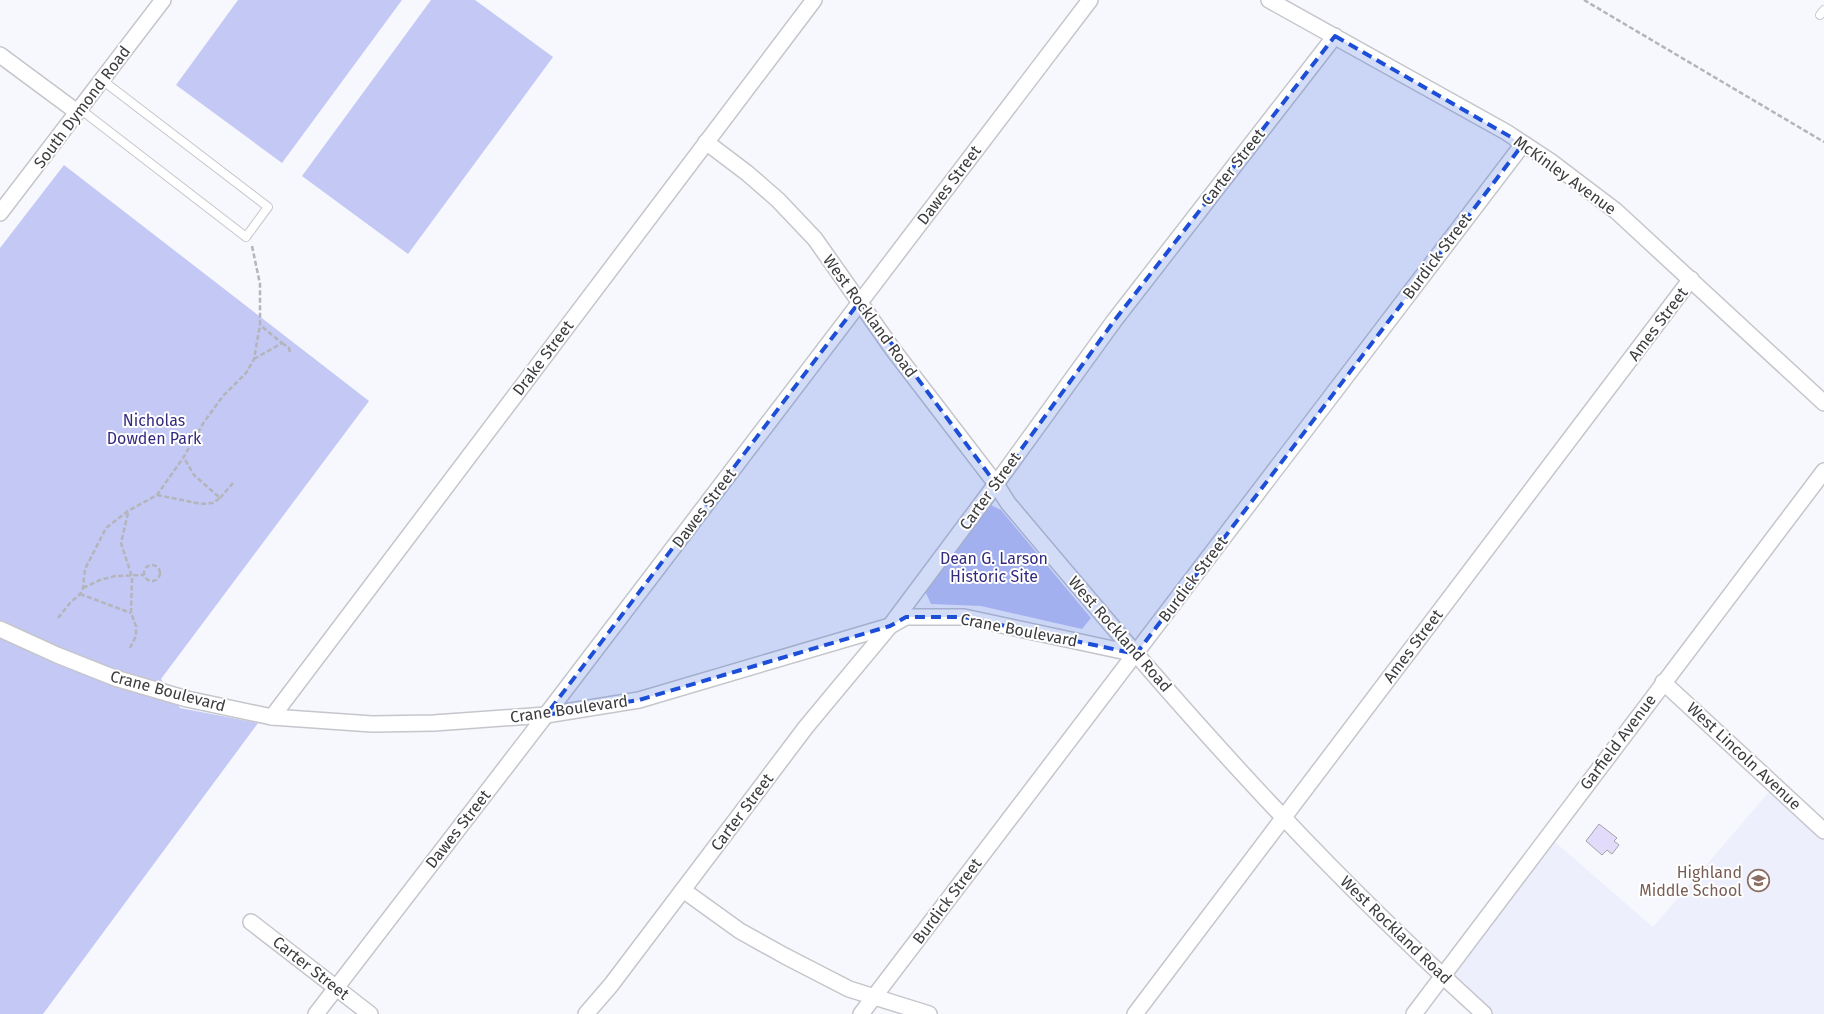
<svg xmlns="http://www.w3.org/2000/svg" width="1824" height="1014" viewBox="0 0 1824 1014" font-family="'Fira Sans',sans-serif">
  <rect width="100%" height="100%" fill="#f7f8fe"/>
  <path fill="#eeeffd" d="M1775 785 1824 831V1014H1483L1443 977 1548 836 1653 927Z"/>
  <g fill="#c4c8f5">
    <path d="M238 0H402L282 163 176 85Z"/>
    <path d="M431 0H475L553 57 408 254 302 176Z"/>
    <path d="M64 165 369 401 161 679 180 708 258 723 43 1014H0V248Z"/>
    <path d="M989 504 1001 510 1091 618 1082 629 981 606 931 604 925 591Z"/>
  </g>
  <path fill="#e2dbfa" stroke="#a3a2a7" d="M1599 824 1617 838 1614 841 1619 845 1612 854 1607 850 1602 855 1586 841Z"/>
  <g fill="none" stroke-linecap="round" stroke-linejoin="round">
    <defs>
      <g id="lane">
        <path d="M1820 15 1824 10"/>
        <path d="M80 109 246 237 268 207 102 80"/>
      </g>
      <g id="street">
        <path d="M1269 0 1506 132 1550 161 1616 211 1824 403"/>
        <path d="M0 55 77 112"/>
        <path d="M706 142 747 173 778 200 815 239 894 351 996 484 1008 503C1098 610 1188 717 1284 818 1348 886 1415 951 1484 1014"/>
        <path d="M0 213 163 0"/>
        <path d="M0 629 57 655 115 678 187 699 272 717 372 724 434 723 546 715 639 700 890 626 906 617H964L1136 654"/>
        <path d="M1663 682 1824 831"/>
        <path d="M272 717 814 0"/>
        <path d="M683 890 740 931 785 956 849 989 929 1014"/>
        <path d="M251 922 370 1014"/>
        <path d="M316 1014 546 715 1090 0"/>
        <path d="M586 1014 611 985 806 727 890 626 996 484 1114 321 1335 36"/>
        <path d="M861 1014 1523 144"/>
        <path d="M1135 1014 1691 279"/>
        <path d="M1414 1014 1824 471"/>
      </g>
    </defs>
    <use href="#lane" stroke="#c5c6cc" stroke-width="10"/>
    <use href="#street" stroke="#c5c6cc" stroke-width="18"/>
    <g stroke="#b4b5ba" stroke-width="2.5" stroke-dasharray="5 2.5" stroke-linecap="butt">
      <path d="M1584 0 1824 142"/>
      <path d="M282 343 289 348 290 354"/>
      <path d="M254 359 282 343 260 325"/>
      <path d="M157 495 201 504 213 503 220 498 194 475 184 458"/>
      <path d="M220 498 233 483"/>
      <path d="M128 513 121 543 132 577 131 613 136 626V636L130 648"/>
      <circle cx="152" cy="573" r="8"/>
      <path d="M83 588 100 580 115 576 144 575"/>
      <path d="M80 594 131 613"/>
      <path d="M58 618 70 603 80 594 83 588 85 569 106 528 128 511 157 495 183 458 204 422 223 396 246 373 254 359 260 325V284L252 246"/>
    </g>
    <use href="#lane" stroke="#fff" stroke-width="8"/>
    <use href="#street" stroke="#fff" stroke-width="15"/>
  </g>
  <path fill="#1d4ed8" fill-opacity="0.2" stroke="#1d4ed8" stroke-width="4" stroke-dasharray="10 6" stroke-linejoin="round" d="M1335 36 1523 144 1136 654 964 617H906L890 626 639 700 546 715 860 301 996 484 1114 321Z"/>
  <defs>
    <symbol id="school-ring" viewBox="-11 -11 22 22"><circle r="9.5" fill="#fff" stroke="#8d6e63" stroke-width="1.5"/><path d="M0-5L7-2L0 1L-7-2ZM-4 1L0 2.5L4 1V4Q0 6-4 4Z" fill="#8d6e63"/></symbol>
  </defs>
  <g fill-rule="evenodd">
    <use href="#school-ring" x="1746" y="868" width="25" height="25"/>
  </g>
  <g text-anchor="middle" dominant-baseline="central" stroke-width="4" stroke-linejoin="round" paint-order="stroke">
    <g font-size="16" fill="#3c3c3f" stroke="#fff">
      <text transform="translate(82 107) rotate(-53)">South Dymond Road</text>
      <text transform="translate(1233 167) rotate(-52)">Carter Street</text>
      <text transform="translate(1565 175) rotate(36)">McKinley Avenue</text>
      <text transform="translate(949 185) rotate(-53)">Dawes Street</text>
      <text transform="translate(1437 256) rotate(-53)">Burdick Street</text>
      <text transform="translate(870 316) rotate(54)">West Rockland Road</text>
      <text transform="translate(1658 324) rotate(-53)">Ames Street</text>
      <text transform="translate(543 358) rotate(-53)">Drake Street</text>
      <text transform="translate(990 491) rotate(-54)">Carter Street</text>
      <text transform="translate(704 508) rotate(-53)">Dawes Street</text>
      <text transform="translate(1193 579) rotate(-53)">Burdick Street</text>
      <text transform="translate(1019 630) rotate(11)">Crane Boulevard</text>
      <text transform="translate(1120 634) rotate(49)">West Rockland Road</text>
      <text transform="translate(1413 646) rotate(-53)">Ames Street</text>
      <text transform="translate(168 691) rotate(15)">Crane Boulevard</text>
      <text transform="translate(569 709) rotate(-8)">Crane Boulevard</text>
      <text transform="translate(1618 742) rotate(-53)">Garfield Avenue</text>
      <text transform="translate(1744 756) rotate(43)">West Lincoln Avenue</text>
      <text transform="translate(742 812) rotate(-53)">Carter Street</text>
      <text transform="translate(458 829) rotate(-52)">Dawes Street</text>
      <text transform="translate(947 901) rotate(-53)">Burdick Street</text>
      <text transform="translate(1396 930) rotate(44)">West Rockland Road</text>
      <text transform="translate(311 968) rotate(38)">Carter Street</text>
    </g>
    <g font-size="16" fill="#342b7f" stroke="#fff">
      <text x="154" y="420">Nicholas<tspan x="154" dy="18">Dowden Park</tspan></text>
      <text x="994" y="558">Dean G. Larson<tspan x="994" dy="18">Historic Site</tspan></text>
    </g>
    <g font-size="16" fill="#785e54" stroke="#fff" text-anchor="end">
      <text x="1742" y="872">Highland<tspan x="1742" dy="18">Middle School</tspan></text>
    </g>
  </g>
</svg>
